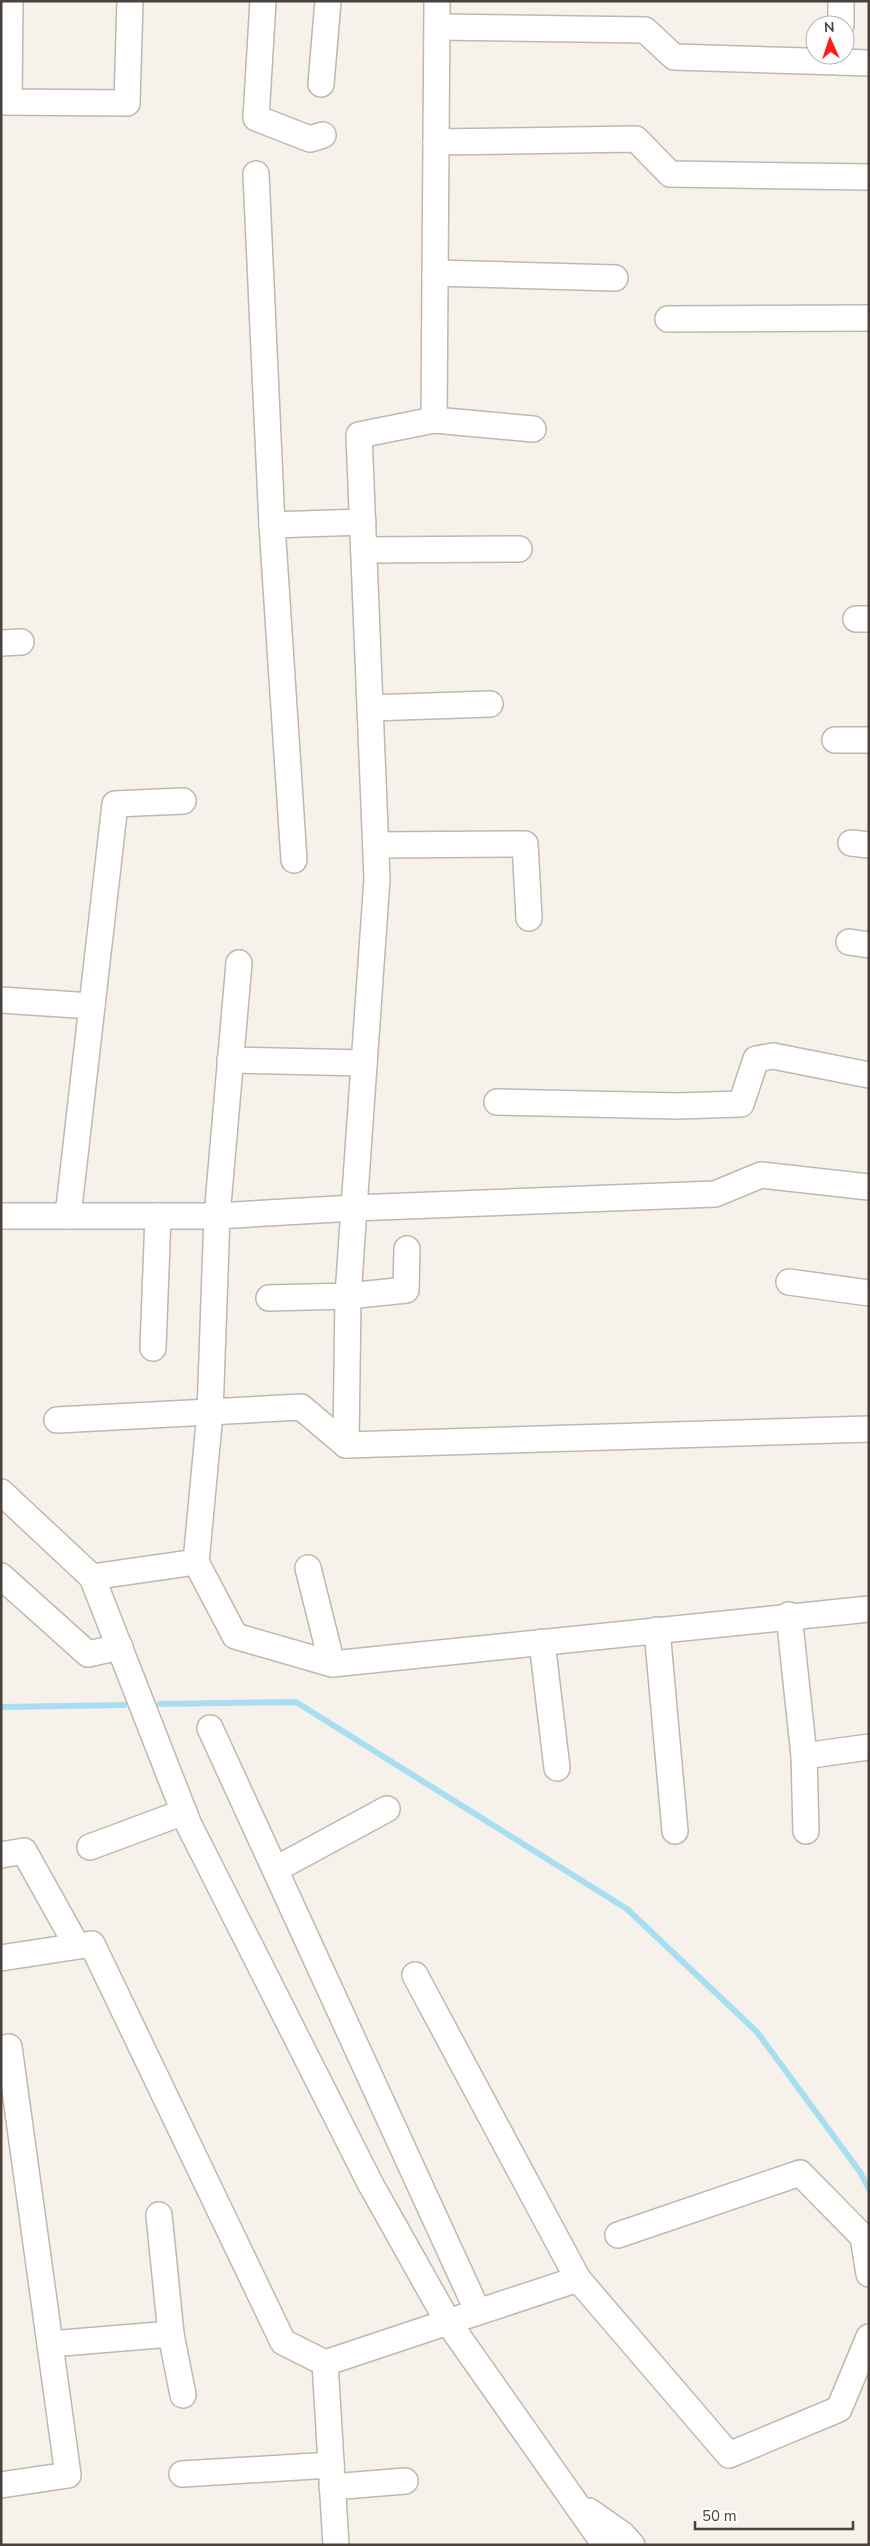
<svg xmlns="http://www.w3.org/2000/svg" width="870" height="2546" viewBox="0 0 870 2546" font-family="'Nunito Sans',sans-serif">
  <rect width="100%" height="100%" fill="#f6f1eb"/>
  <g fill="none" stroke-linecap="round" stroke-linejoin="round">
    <g stroke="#a8def2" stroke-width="6">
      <path d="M160 1704 296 1702 627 1909 757 2032 860 2172 869 2189"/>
      <path d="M1 1707 124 1705"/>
    </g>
    <defs>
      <g id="minor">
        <path d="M263 1 256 118 310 139 323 135"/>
        <path d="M841 25V1"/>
        <path d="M437 27 645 30 674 57 840 62V55"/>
        <path d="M840 62 869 63"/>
        <path d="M321 84 328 1"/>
        <path d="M1 102 127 103 130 1"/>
        <path d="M9 102 10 1"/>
        <path d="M436 142 636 139 670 174 869 177"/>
        <path d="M256 174 272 525"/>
        <path d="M435 273 615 278"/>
        <path d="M668 319 869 318"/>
        <path d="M434 420 533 429"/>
        <path d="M364 550 519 549"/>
        <path d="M856 619H869"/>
        <path d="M1 643 21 642"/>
        <path d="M370 708 490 704"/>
        <path d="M835 740H869"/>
        <path d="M851 843 869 845"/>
        <path d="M376 845 525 844 529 918"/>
        <path d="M294 860 272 525 363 522"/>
        <path d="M849 942 869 945"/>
        <path d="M1 1000 92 1006"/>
        <path d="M230 1060 364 1063"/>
        <path d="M497 1102 677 1106 741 1104 756 1059 773 1056 869 1075"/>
        <path d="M1 1216H217L239 963"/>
        <path d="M68 1216 115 804 183 801"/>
        <path d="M407 1249 406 1290 348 1296 346 1445 869 1429"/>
        <path d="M789 1282 869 1293"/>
        <path d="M269 1298 348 1296 354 1208 715 1194 761 1175 869 1187"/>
        <path d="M153 1348 158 1216"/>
        <path d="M57 1420 301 1407 346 1445"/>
        <path d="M1 1492 92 1577 196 1562 210 1413 217 1216 354 1208 377 879 359 435 434 420 437 1"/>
        <path d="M196 1562 235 1636 332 1664 869 1609"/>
        <path d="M308 1568 332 1664"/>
        <path d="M1 1576 88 1654 120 1647"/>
        <path d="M92 1577 189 1825 370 2183 448 2322 325 2363"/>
        <path d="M789 1615 804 1756 806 1831"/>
        <path d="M657 1630 675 1831"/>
        <path d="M542 1642 557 1768"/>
        <path d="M210 1728 478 2312"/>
        <path d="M804 1756 869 1747"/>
        <path d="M90 1847 184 1812"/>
        <path d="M1 1855 24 1851 77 1946"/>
        <path d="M276 1869 387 1809"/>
        <path d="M1 1958 92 1944 283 2342 325 2363 336 2545"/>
        <path d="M415 1975 578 2279 729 2455 839 2409 869 2337"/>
        <path d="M1 2049 9 2047 68 2475 1 2485"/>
        <path d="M159 2215 171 2334"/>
        <path d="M618 2235 800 2173 863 2237 869 2274"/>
        <path d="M578 2279 448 2322 605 2545"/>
        <path d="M50 2344 171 2334 183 2395"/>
        <path d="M182 2474 331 2465"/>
        <path d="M332 2487 405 2481"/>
        <path d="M589 2511 623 2535 632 2545"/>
      </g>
    </defs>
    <use href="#minor" stroke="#c1b7ad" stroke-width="28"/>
    <use href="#minor" stroke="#fff" stroke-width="25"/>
  </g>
  <rect width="870" height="2546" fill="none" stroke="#4a4138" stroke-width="5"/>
  <g transform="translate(830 40) rotate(357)"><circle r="24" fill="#ffffff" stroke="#b7b3af"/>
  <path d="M0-4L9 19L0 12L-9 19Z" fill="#fd1e1b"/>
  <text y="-8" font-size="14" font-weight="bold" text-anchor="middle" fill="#4a4138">N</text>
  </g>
  <path d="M695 2521v8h158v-8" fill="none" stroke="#4a4138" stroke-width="2.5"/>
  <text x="702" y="2521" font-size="15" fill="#4a4138" stroke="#ffffff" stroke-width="4" paint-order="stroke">50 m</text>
</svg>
